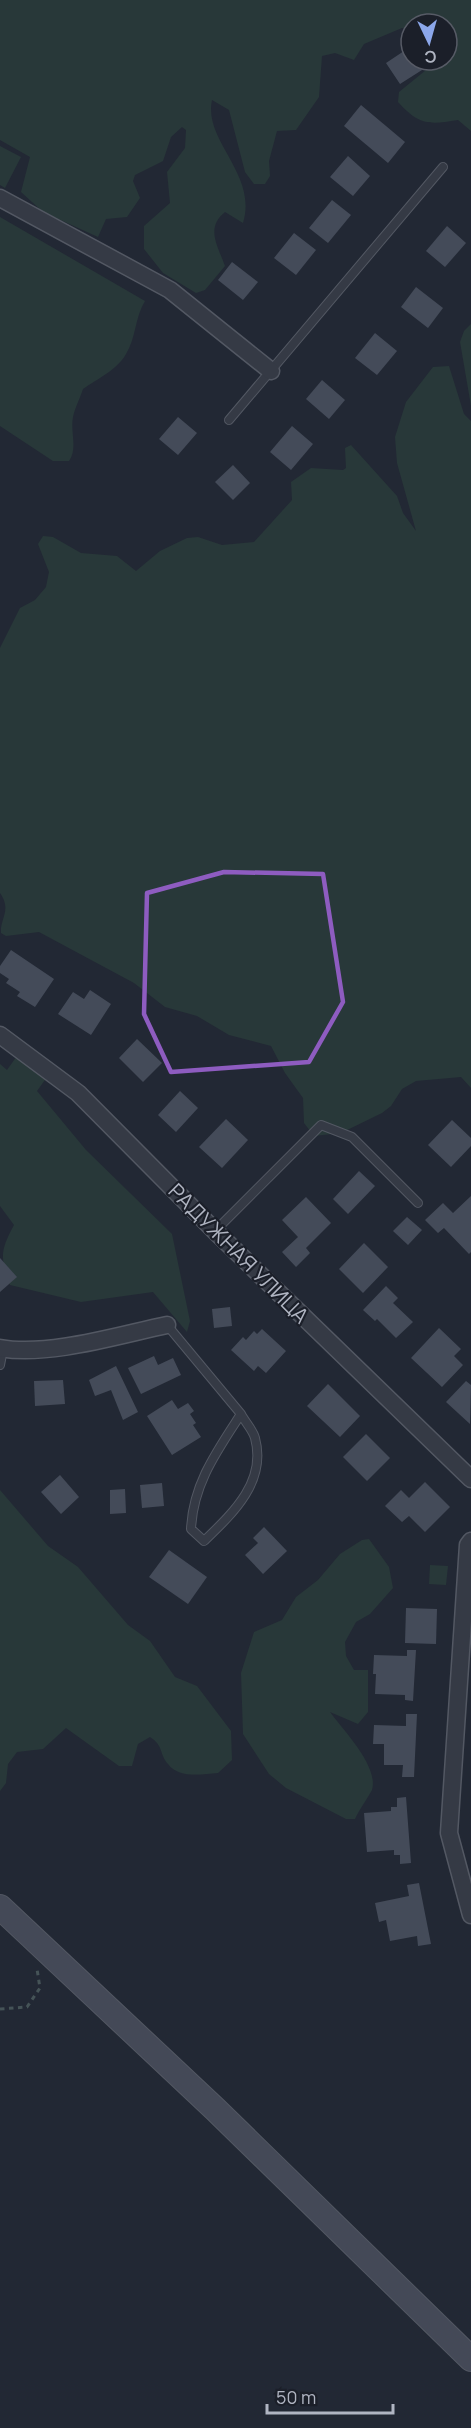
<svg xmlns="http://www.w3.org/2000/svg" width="471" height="2428" viewBox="0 0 471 2428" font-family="Manrope,sans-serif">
  <rect width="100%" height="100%" fill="#222834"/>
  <g fill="#283839">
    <path d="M0 0H471V131L458 120C428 125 419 125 398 102L399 92 426 70 428 60H447V24H411V29L402 28 364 44 354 60 335 53 322 56 319 97 296 130 277 131 269 161 270 176 265 184H254L245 172 229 110 212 100C203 141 258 174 243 223L225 212C205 228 218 246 225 266L205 290 196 293 163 273 144 249V226L170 203 167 172 185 148 186 130 182 127 171 137 163 161 135 175 133 181 140 198 127 217 106 219 98 237 43 212 21 192 30 157 0 140Z"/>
    <path d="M0 146 21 157 5 188 0 185Z"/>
    <path d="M0 217 145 301C135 317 136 338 126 354 117 370 97 379 83 389 80 398 75 408 73 417 70 432 78 448 69 461H53L0 426Z"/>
    <path d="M471 324V406L460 342 464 331Z"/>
    <path d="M449 366 464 414 471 421V1088L461 1077 416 1081 402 1089 391 1106 382 1113 341 1133 314 1136 304 1123 303 1098 285 1073 271 1046 229 1035 197 1016 165 1007 134 983 39 932 6 936 1 933C0 918 12 910 0 893V648L20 608 35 600 46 587 49 572 38 544 43 536 53 537 81 553 117 556 136 571 160 551 187 538 198 537 222 545 254 542 292 500 291 482 311 468 343 470 346 468 345 448 351 445 397 496 403 513 416 531 397 463 395 437 406 402 433 367Z"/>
    <path d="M17 1056 47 1077 37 1091 86 1150 172 1234 190 1321 187 1332 153 1292 81 1302 10 1285C0 1257 0 1251 14 1225L0 1206V1064L7 1070Z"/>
    <path d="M0 1490 48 1546 78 1567 128 1625 150 1641 175 1677 197 1686 231 1731 232 1760 218 1773C202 1774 179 1779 168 1764 159 1754 164 1746 150 1737L138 1744 132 1766H119L66 1728 43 1749 17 1752 8 1764 6 1783 0 1791Z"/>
    <path d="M369 1539 389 1567 393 1588 370 1614 356 1622 345 1642 346 1656 354 1670H368V1712L358 1724 330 1712C343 1730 379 1766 372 1790 369 1796 359 1810 355 1819H346L286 1788 269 1774 243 1734 241 1673 254 1632 282 1620 296 1597 318 1580 340 1554 362 1540Z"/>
    <path d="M430 1565 448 1566 446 1585 429 1584Z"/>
  </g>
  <g fill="#444b59">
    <path d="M407 49 411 54V60H415L422 70 400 84 386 63Z"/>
    <path d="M361 105 405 142 388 163 344 126Z"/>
    <path d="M348 156 370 176 353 196 330 177Z"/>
    <path d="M332 200 351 215 328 243 309 228Z"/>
    <path d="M447 226 466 243 445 267 426 251Z"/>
    <path d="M294 233 316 250 296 275 274 258Z"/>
    <path d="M232 262 258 282 243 300 218 280Z"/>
    <path d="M416 287 443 308 428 328 401 307Z"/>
    <path d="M375 333 397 351 377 375 355 358Z"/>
    <path d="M322 380 345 400 329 419 306 399Z"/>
    <path d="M178 417 197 433 178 455 159 439Z"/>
    <path d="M292 426 313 444 291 470 270 452Z"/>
    <path d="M233 465 250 483 233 500 215 482Z"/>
    <path d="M11 950 54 979 35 1007 17 996 20 992 6 983 9 979 0 973V966Z"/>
    <path d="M90 990 111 1004 91 1035 58 1014 73 992 84 999Z"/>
    <path d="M137 1039 162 1063 143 1082 119 1058Z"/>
    <path d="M180 1091 198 1108 176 1132 158 1115Z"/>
    <path d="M226 1119 248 1140 222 1168 199 1147Z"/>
    <path d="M452 1120 471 1138V1146L451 1167 428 1145Z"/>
    <path d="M359 1171 375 1186 348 1214 333 1199Z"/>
    <path d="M471 1196V1252L469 1254 444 1228 438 1233 425 1220 443 1203 453 1213Z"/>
    <path d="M306 1197 331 1223 306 1248 310 1253 296 1267 282 1252 298 1237 282 1220Z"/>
    <path d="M407 1217 422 1230 408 1245 393 1231Z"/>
    <path d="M364 1243 388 1267 363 1293 339 1269Z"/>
    <path d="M0 1258 17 1277 0 1292Z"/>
    <path d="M386 1286 398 1298 393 1303 413 1322 396 1338 377 1319 375 1321 363 1310Z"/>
    <path d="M230 1307 232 1326 214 1328 212 1309Z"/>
    <path d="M439 1328 461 1349 454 1356 463 1365 442 1387 411 1358Z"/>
    <path d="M262 1329 286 1351 266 1373 258 1366 254 1371 231 1350 243 1337 246 1340 254 1331 257 1334Z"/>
    <path d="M154 1356 158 1365 173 1358 181 1375 141 1394 128 1368Z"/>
    <path d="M116 1366 138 1412 123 1420 111 1390 95 1396 89 1380Z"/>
    <path d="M63 1380 65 1404 35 1406 34 1381Z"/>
    <path d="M466 1381 471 1385 470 1424 446 1402Z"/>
    <path d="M328 1384 360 1416 340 1437 307 1406Z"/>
    <path d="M172 1400 178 1409 188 1403 194 1411 190 1414 196 1423 193 1425 201 1437 172 1455 147 1416Z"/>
    <path d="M366 1434 390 1458 367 1481 343 1457Z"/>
    <path d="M60 1475 79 1497 61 1514 41 1492Z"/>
    <path d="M425 1482 450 1507 425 1532 409 1516 402 1522 385 1506 401 1490 409 1498Z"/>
    <path d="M162 1483 164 1506 142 1508 140 1485Z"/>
    <path d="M125 1489 126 1513 110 1514V1490Z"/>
    <path d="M264 1527 287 1551 263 1574 245 1555 258 1543 253 1538Z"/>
    <path d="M169 1550 207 1577 188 1604 149 1577Z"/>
    <path d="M406 1608 437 1609 436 1644 405 1643Z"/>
    <path d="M407 1650H416L413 1701 405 1700V1695L375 1694 376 1674H373L374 1655 407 1656Z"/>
    <path d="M406 1714H417L414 1777H402L403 1765H384V1744H373L374 1725 406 1726Z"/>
    <path d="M406 1797 411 1863 400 1864V1855H394V1850L367 1852 364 1813 391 1811V1807H397V1798Z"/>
    <path d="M419 1883 431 1944 418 1946 417 1936 390 1941 386 1920 379 1922 375 1903 409 1896 407 1885Z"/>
  </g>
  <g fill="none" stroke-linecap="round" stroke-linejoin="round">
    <defs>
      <g id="lane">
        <path d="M229 420 443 167"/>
        <path d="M215 1231 321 1125 352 1137 418 1203"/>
        <path d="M167 1325 241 1414C217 1451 193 1484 191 1529L204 1541C232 1514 267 1482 255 1438 253 1430 245 1422 241 1414"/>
        <path d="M0 1365 3 1349"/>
      </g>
      <g id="street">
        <path d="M0 198 170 290 271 371"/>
        <path d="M0 1035 78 1093 215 1231 471 1479"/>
        <path d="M0 1348C48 1357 119 1335 167 1325"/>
        <path d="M471 1541 468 1545 449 1833 471 1915"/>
      </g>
      <path id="secondary" d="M0 1907 215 2109 471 2359"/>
    </defs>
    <use href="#lane" stroke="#535863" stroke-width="10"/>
    <use href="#street" stroke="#535863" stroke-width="19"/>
    <use href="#secondary" stroke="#535863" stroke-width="26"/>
    <path stroke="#455357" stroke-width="3" stroke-dasharray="4.5 4.5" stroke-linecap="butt" d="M0 2009 27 2007 40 1988 37 1969"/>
    <use href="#lane" stroke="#353a45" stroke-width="8"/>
    <use href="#street" stroke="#353a45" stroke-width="16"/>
    <use href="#secondary" stroke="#444957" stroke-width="24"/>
  </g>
  <path fill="none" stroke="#8e5cc0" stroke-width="4.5" stroke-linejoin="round" d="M224 872 323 874 343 1002 309 1062 171 1072 144 1014 147 893Z"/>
  <g text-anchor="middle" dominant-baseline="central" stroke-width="4.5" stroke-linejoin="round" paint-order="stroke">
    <g font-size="21" fill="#b0b5c2" stroke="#1b1f29">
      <text transform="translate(239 1253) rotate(45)">РАДУЖНАЯ УЛИЦА</text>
    </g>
  </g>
  <g transform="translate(429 42) rotate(175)"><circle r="28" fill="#1b1f29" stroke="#575b66" stroke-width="1.5"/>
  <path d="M0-4.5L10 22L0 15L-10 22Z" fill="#8ca7ea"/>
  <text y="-9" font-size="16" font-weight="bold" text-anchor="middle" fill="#b0b5c2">С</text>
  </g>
  <path d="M267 2404v9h126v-9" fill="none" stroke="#b0b5c2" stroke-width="3"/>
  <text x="276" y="2404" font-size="18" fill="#b0b5c2" stroke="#1b1f29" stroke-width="4.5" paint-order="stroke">50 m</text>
</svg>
